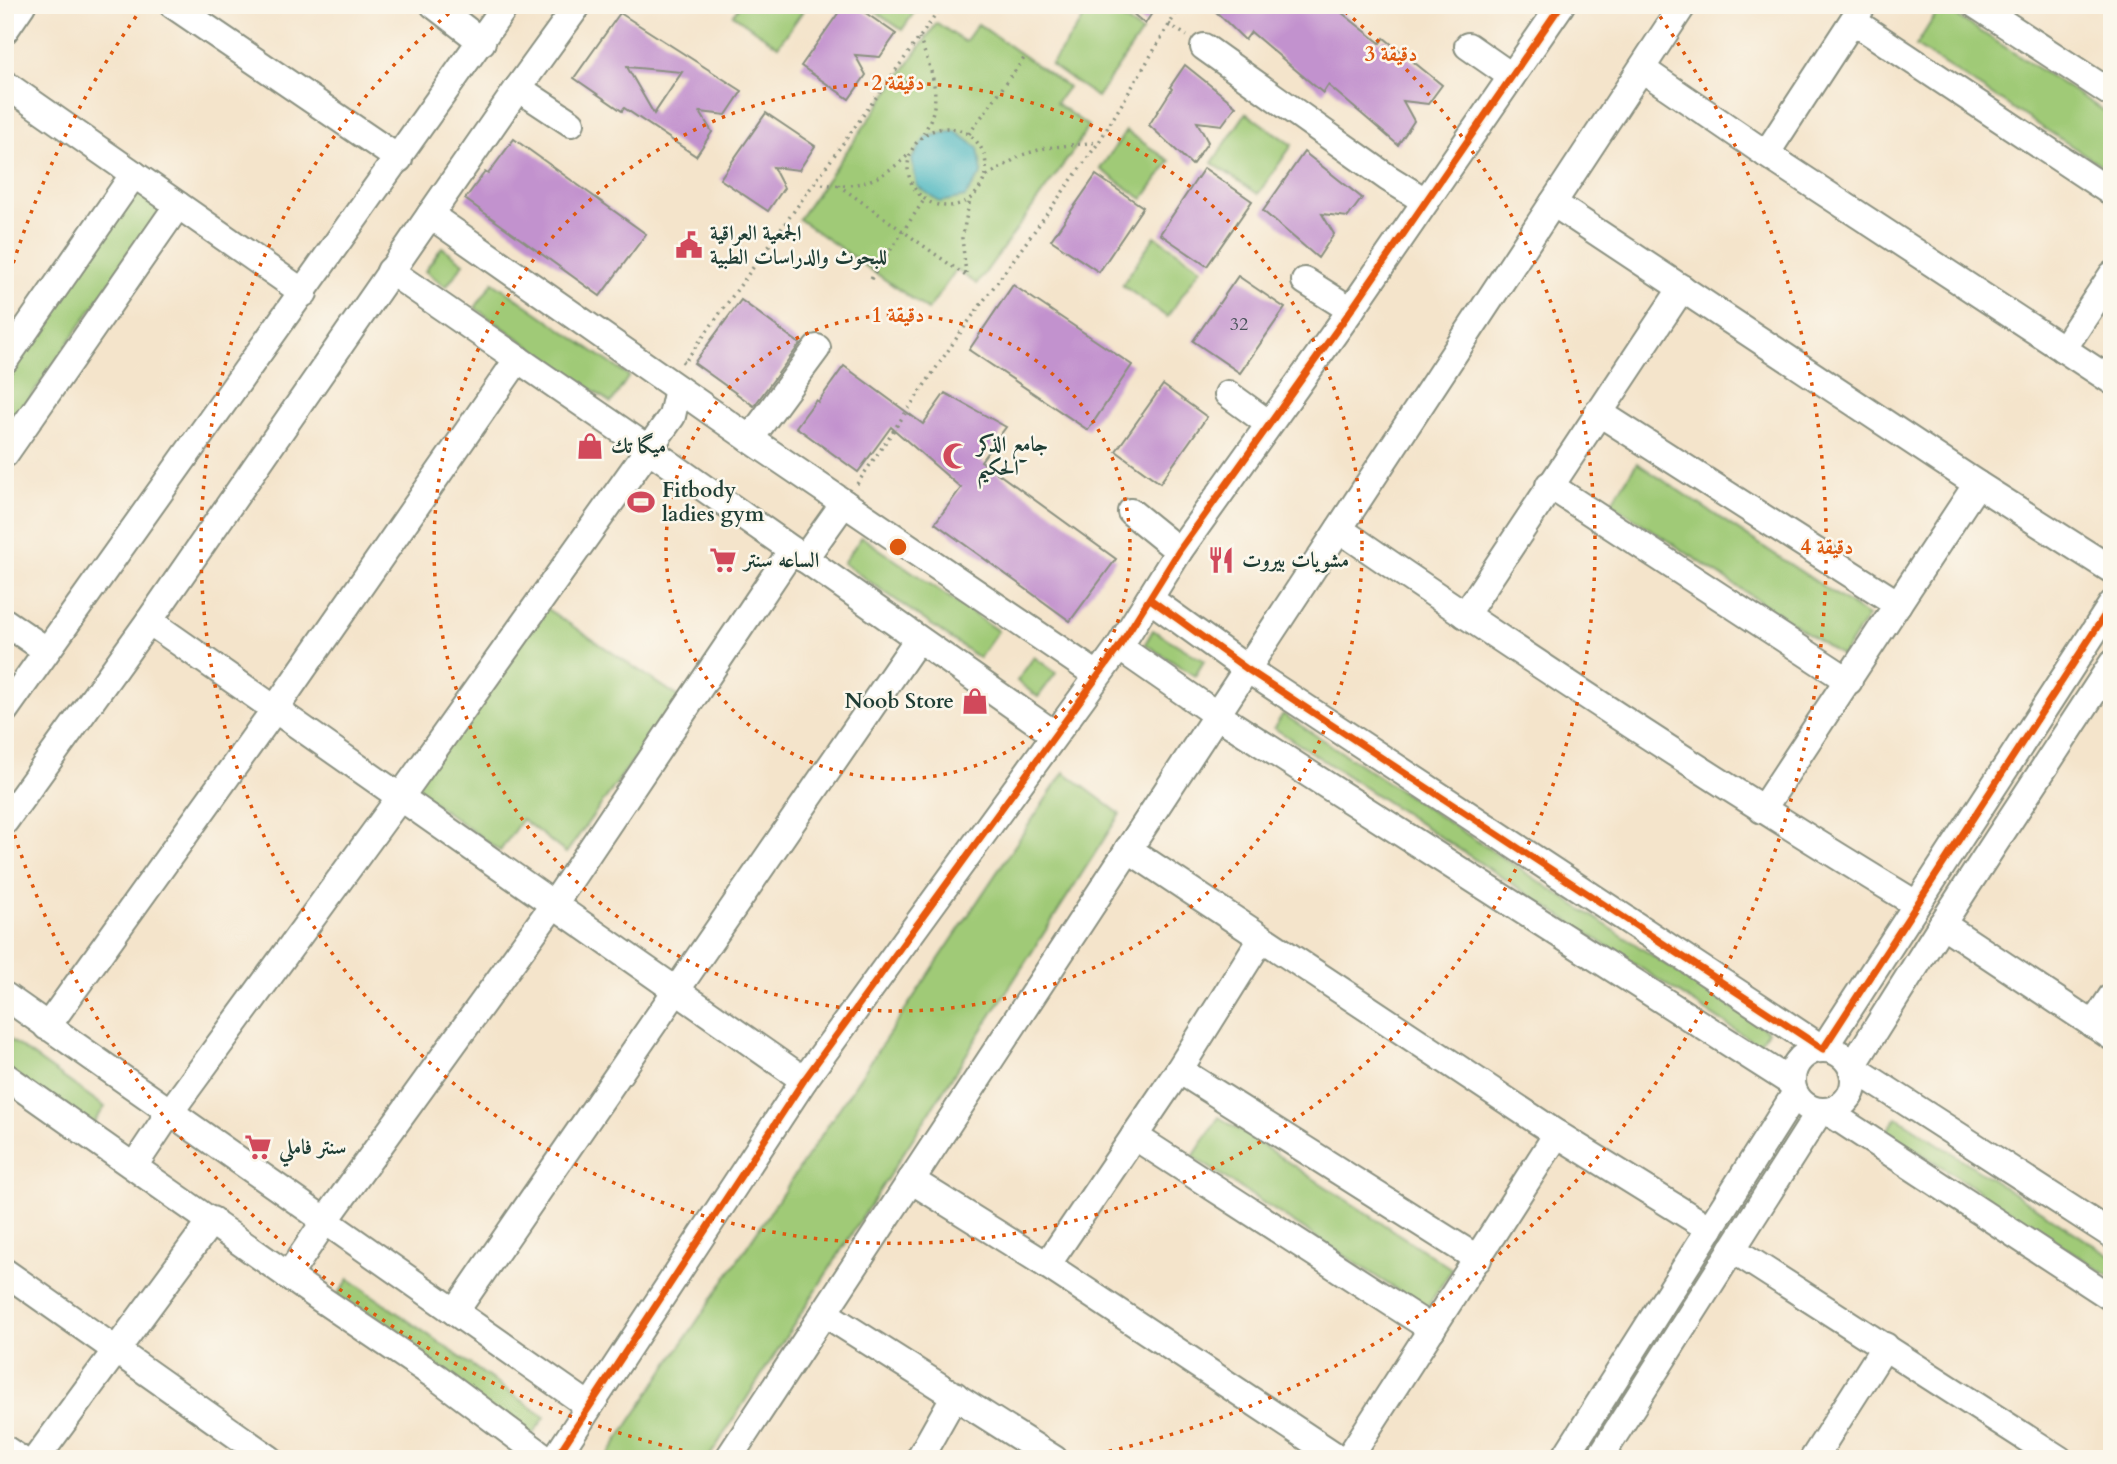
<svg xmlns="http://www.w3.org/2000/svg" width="2117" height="1464" viewBox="0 0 2117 1464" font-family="Cardo,Amiri,serif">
  <rect width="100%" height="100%" fill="#fbf7ec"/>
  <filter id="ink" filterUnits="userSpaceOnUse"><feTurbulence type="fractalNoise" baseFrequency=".0143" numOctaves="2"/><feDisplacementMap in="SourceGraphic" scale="14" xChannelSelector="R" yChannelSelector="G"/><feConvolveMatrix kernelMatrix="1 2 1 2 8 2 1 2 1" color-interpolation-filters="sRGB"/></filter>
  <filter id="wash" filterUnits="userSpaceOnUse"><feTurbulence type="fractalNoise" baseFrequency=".00686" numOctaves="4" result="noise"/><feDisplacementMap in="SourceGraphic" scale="28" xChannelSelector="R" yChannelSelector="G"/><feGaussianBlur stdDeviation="1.57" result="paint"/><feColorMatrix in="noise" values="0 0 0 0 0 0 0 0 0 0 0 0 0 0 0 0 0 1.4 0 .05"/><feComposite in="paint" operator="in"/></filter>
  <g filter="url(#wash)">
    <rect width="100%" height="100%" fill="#f4e4cb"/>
    <g fill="#a0ca77" stroke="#608456" stroke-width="2">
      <path d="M740 5H807L778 46 733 15Z"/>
      <path d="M866 5H919L902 30Z"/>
      <path d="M1093 5H1103L1142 32 1097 97 1051 65Z"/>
      <path d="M1941 6 2112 116V172L1916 46Z"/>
      <path d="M937 23 965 42 978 24 1068 87 1056 103 1088 126 1076 147 977 284 956 270 928 310 799 219Z"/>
      <path d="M1246 113 1292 145 1258 194 1212 163Z"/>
      <path d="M1126 131 1170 161 1143 199 1100 169Z"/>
      <path d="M138 188 164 205 5 434V380Z"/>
      <path d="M1155 236 1201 268 1167 317 1122 285Z"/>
      <path d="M442 247 464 263 446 287 425 271Z"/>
      <path d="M493 282 629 376 611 403 475 308Z"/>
      <path d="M1637 463 1868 616 1842 656 1611 503Z"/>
      <path d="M862 537 998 631 979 658 843 563Z"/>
      <path d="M544 607 679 697 566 853 522 819 500 851 412 787Z"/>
      <path d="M1153 630 1204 661 1195 676 1145 644Z"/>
      <path d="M1034 657 1056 673 1038 697 1017 681Z"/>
      <path d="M1283 714 1768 1031 1758 1045 1274 728Z"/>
      <path d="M1064 772 1120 814 708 1459H605Z"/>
      <path d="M5 1036 105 1107 87 1132 5 1074Z"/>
      <path d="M1219 1117 1452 1269 1426 1309 1193 1157Z"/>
      <path d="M1897 1117 2112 1257V1278L1887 1131Z"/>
      <path d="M349 1279 545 1417 528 1441 332 1303Z"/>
    </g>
    <path fill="#44b4be" stroke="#327879" stroke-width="2" d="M955 131 978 148 982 173 965 197 940 202 917 186 912 159 926 137Z"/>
    <g id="blocks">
      <g fill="#c292ce" fill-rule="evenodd">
        <path d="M844 5H854L896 34 880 57 855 55 866 75 849 99 801 66Z"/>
        <path d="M1123 5H1157L1145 24Z"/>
        <path d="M1209 5H1332L1380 43 1384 38 1442 85 1428 104 1403 101 1414 121 1398 145 1328 85 1323 93 1251 32 1245 40Z"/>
        <path d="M620 13 742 91 726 115 700 112 712 132 696 156 624 108 622 111 574 78ZM627 67 682 72 654 114Z"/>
        <path d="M1185 65 1236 106 1222 125 1197 122 1208 142 1192 165 1149 125 1172 89 1170 87Z"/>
        <path d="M766 113 815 146 799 170 773 167 784 188 768 211 720 179Z"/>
        <path d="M514 139 646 234 600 296 465 199 485 172 488 174Z"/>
        <path d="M1304 152 1362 198 1348 217 1322 214 1334 234 1318 258 1263 211Z"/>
        <path d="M1204 168 1252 201 1207 266 1160 234Z"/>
        <path d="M1096 175 1143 207 1099 272 1051 240Z"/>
        <path d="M1238 276 1285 308 1240 373 1193 341Z"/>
        <path d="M1013 285 1132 365 1088 430 969 350Z"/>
        <path d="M741 300 800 344 754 406 694 363Z"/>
        <path d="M844 366 923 424 945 393 1006 427 981 461 1116 559 1070 621 935 523 961 488 891 427 858 472 796 427 816 400 818 402Z"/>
        <path d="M1163 385 1207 417 1160 483 1116 451Z"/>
      </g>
    </g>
  </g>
  <g filter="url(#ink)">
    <use href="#blocks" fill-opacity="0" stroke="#8a9080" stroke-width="2"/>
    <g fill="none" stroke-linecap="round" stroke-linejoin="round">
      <defs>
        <g id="minor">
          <path d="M173 5 399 159"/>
          <path d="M434 5 482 42"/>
          <path d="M1976 5 2112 94"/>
          <path d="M1853 21 2112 193"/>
          <path d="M5 30 22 5"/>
          <path d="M1468 46 1511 76"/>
          <path d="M1204 47 1388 178 1425 201"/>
          <path d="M1642 69 1766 154 2112 381"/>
          <path d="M5 84 304 293"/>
          <path d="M518 88 571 123"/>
          <path d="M1766 154 1863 5"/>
          <path d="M1553 203 1977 484 2112 570"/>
          <path d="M430 215 750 439 1097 675"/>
          <path d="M390 271 647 448 1054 734"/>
          <path d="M1305 281 1351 310"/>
          <path d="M2063 349 2112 275"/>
          <path d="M5 360 134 174"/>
          <path d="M1228 394 1269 424"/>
          <path d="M1598 412 1898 604"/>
          <path d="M750 439 817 348"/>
          <path d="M5 454 178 205"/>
          <path d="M1549 485 1849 681"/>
          <path d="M1131 512 1179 551"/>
          <path d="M1339 529C1528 659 1720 785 1916 904"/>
          <path d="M804 559 844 503"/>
          <path d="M1150 599 1247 669 1823 1049 2112 604"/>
          <path d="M1465 615 1682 288"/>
          <path d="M149 621 804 1080"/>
          <path d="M5 622 46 650"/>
          <path d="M1119 647 1217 715 1792 1083"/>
          <path d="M2112 664 1942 924 1852 1067 2112 1235"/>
          <path d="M5 710 506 5"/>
          <path d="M1762 810 1977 484"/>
          <path d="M5 821 149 621 518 88 578 5"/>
          <path d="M1128 849 1557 1134 1710 1229"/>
          <path d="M1942 924 2112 1037"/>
          <path d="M5 996 589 1406"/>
          <path d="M2093 1025 2112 996"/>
          <path d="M47 1027 275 709 518 359"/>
          <circle cx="1823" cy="1080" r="31"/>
          <path d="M1179 1070 1478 1259"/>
          <path d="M5 1076 321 1299 438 1378 547 1459"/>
          <path d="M1827 1111 2112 1298"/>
          <path d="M1134 1136 1432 1329"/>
          <path d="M134 1166 170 1112 401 796 672 416 678 389"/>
          <path d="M911 1180 1047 1265 1340 1459"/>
          <path d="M1732 1249 2059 1459"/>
          <path d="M1047 1265 1179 1070 1261 939"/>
          <path d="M5 1272 270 1459"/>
          <path d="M288 1276 325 1221 554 904 792 550"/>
          <path d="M455 1312 918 639"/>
          <path d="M824 1313 1054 1459"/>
          <path d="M5 1449 20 1459"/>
          <path d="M36 1459 212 1220"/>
          <path d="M555 1459 804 1080 1119 647 1179 551 1351 310 1561 5"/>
          <path d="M728 1459 1683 5"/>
          <path d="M919 1459 955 1395"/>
          <path d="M1348 1459 1557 1134"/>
          <path d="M1564 1459 1795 1094"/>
          <path d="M1599 1459 1820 1111"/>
          <path d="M1813 1459 1885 1346"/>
        </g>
      </defs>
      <use href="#minor" stroke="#8a9080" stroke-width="30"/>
      <g stroke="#8a9080" stroke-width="3.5" stroke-dasharray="2 5" stroke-linecap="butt">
        <path d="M1169 24 1187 36"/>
        <path d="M919 38C932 72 945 99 923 134"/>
        <circle cx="947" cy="167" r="39"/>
        <path d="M969 134 1025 57"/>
        <path d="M987 176 1022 155 1045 148 1098 142"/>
        <path d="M815 183C854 190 879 182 908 155"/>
        <path d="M838 185 966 276"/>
        <path d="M966 274 962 238 970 199"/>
        <path d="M871 279 924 200"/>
        <path d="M682 361 684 363 943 5"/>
        <path d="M857 484 958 336 1099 142 1181 5"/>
      </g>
      <use href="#minor" stroke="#fff" stroke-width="26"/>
      <defs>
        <g id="cycleway">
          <path d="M1150 599 1247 669 1823 1049 2112 604"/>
          <path d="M555 1459 804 1080 1119 647 1179 551 1351 310 1561 5"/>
        </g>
      </defs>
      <use href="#cycleway" stroke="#fbf7ec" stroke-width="11"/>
      <use href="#cycleway" stroke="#e8590c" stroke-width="7"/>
    </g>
  </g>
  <g fill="none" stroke="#de580e" stroke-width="3.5" stroke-dasharray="3.5 7">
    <circle cx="898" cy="547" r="232"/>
    <circle cx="898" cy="547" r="464"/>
    <path d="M1337 5A697 697 0 1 1 459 5"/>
    <path d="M713 1457A929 929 0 0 1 7 811M7 283A929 929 0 0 1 142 8M1654 8A929 929 0 0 1 1083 1457"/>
  </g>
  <defs>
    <symbol id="civic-bare" viewBox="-9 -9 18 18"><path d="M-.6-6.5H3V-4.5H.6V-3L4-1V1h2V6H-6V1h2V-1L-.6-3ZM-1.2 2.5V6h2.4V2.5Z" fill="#d1495b" stroke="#fbf7ec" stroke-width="2.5" paint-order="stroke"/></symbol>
    <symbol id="shop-bare" viewBox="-9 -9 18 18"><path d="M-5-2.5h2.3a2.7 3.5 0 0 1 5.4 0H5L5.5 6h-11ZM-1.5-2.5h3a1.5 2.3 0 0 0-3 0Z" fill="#d1495b" stroke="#fbf7ec" stroke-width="2.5" paint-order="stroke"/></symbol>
    <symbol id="mosque-bare" viewBox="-9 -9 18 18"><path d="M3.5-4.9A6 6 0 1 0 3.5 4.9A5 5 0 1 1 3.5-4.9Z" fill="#d1495b" stroke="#fbf7ec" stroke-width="2.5" paint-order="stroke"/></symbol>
    <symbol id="stadium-bare" viewBox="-9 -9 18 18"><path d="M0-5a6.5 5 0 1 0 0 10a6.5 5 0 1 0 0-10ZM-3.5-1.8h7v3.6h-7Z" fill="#d1495b" stroke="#fbf7ec" stroke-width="2.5" paint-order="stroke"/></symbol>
    <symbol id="supermarket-bare" viewBox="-9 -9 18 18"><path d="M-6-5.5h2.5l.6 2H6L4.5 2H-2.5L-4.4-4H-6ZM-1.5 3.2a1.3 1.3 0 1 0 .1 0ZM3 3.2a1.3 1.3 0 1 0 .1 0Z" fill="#d1495b" stroke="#fbf7ec" stroke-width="2.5" paint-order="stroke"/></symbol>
    <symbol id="restaurant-bare" viewBox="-9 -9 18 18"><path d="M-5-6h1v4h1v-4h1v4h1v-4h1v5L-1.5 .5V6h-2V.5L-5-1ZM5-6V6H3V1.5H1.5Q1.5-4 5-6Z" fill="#d1495b" stroke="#fbf7ec" stroke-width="2.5" paint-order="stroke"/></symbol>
  </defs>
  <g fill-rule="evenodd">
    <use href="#civic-bare" x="670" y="226" width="38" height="38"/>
    <use href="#shop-bare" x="571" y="427" width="38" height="38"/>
    <use href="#mosque-bare" x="937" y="437" width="38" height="38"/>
    <use href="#stadium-bare" x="622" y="483" width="38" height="38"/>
    <use href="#supermarket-bare" x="704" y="541" width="38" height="38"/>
    <use href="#restaurant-bare" x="1202" y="541" width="38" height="38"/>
    <use href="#shop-bare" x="956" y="682" width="38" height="38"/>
    <use href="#supermarket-bare" x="239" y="1128" width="38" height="38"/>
  </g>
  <g text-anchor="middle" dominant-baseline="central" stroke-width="5" stroke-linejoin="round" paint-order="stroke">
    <g font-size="18" fill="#48525a">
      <text x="1239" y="324">32</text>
    </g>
    <g font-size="21" font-weight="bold" fill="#1f3d34" stroke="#fbf7ec" text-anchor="start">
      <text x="710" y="233">الجمعية العراقية<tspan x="710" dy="24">للبحوث والدراسات الطبية</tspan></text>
      <text x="977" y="444">جامع الذكر<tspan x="977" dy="24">الحكيم</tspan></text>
      <text x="611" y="446">ميگا تك</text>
      <text x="662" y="490">Fitbody<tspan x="662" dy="24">ladies gym</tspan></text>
      <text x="744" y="560">الساعه سنتر</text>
      <text x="1242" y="560">مشويات بيروت</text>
      <text x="954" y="701" text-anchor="end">Noob Store</text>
      <text x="279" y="1147">سنتر فاملي</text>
    </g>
  </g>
  <circle cx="898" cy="547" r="10" fill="#de580e" stroke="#fbf7ec" stroke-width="3.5"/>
  <g font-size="21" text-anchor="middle" font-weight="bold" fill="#de580e" stroke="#fbf7ec" stroke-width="5" stroke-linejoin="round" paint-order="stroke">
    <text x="1391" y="61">3 دقيقة</text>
    <text x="898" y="90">2 دقيقة</text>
    <text x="898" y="322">1 دقيقة</text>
    <text x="1827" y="554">4 دقيقة</text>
  </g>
  <rect width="2117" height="1464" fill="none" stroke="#fbf7ec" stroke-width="28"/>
</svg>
